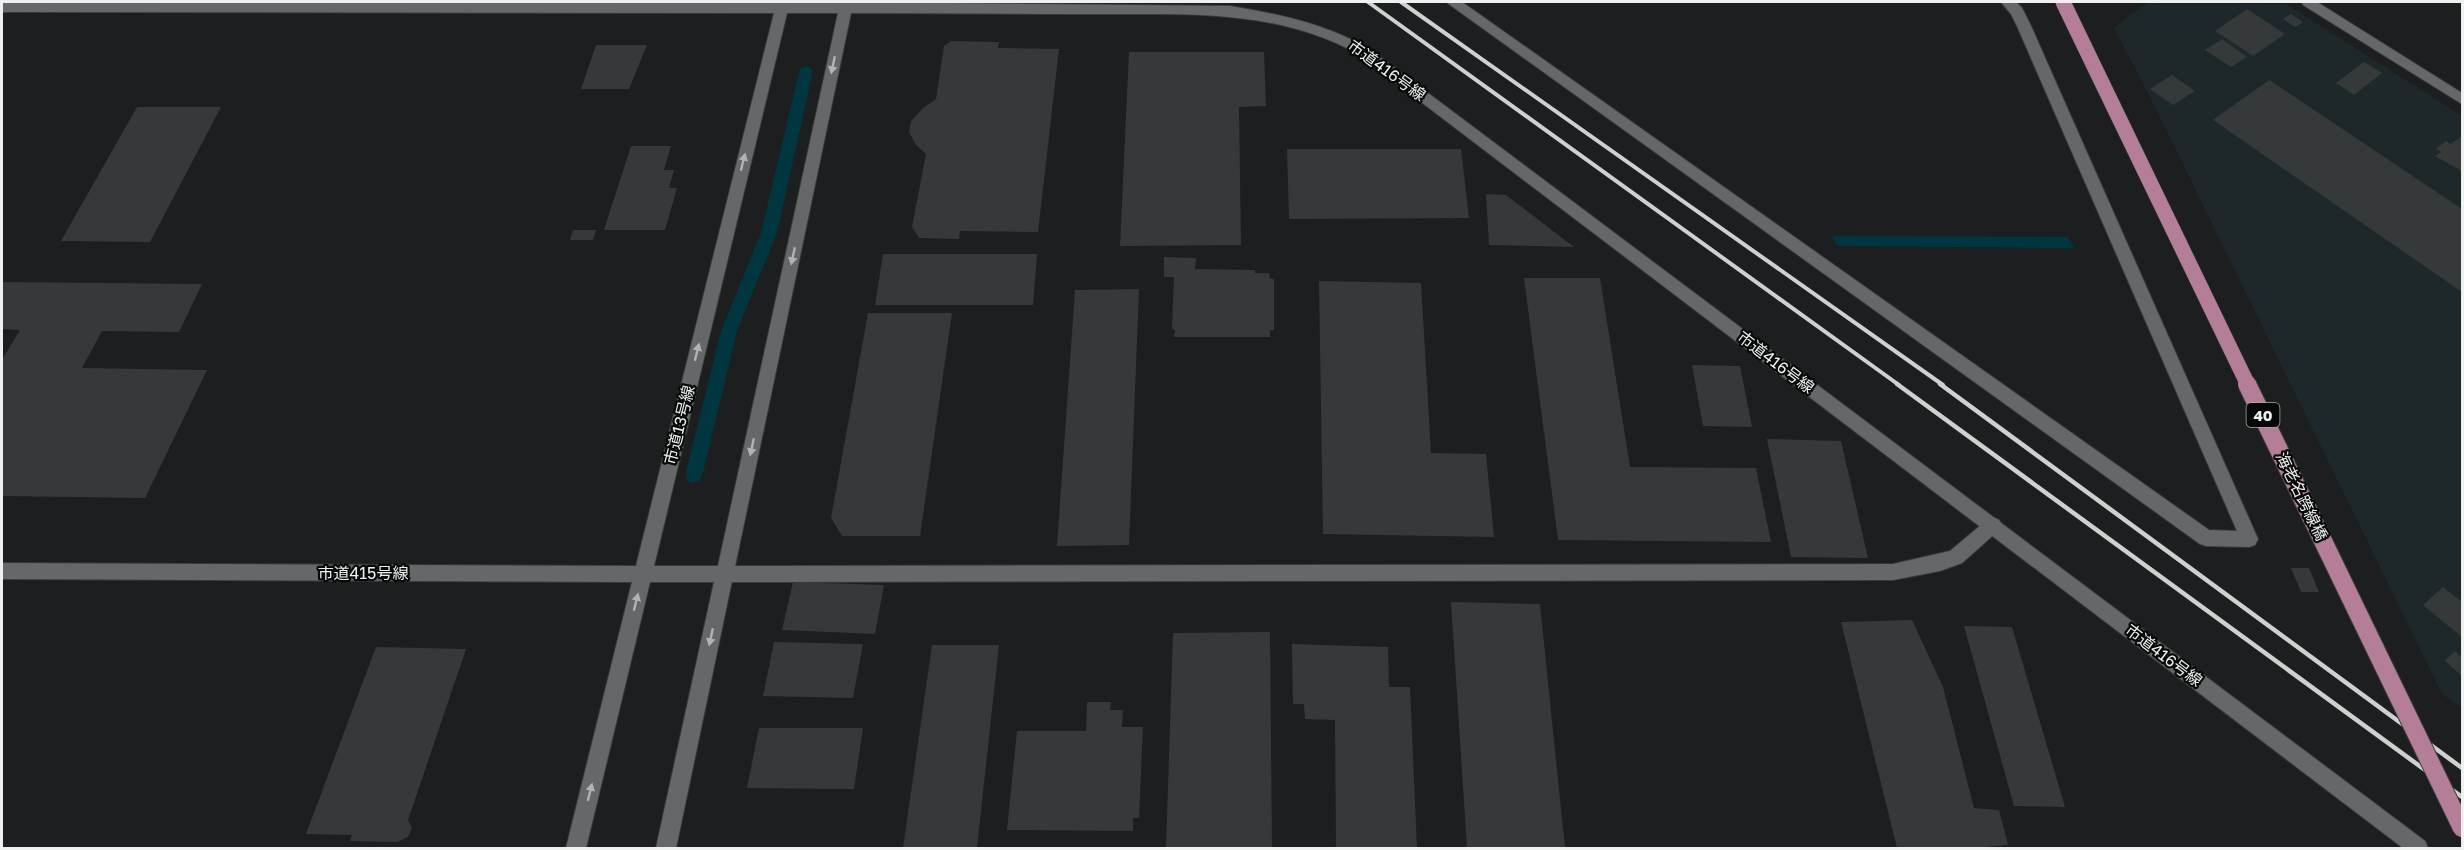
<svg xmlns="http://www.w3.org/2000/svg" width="2464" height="850" viewBox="0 0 2464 850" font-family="'Golos Text','Noto Sans JP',sans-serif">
  <rect width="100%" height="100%" fill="#1c1e1f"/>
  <path fill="#1e282a" d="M2147 3 2286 4 2462 116V708L2442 694 2154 105 2114 28Z"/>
  <g fill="#003640">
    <path d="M809 66 812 70V76L777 233 737 331 703 473 699 481 692 483 687 481 686 472 721 331 761 233 800 68Z"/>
    <path d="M1832 236 2068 237 2074 248 1837 246Z"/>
  </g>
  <g fill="#36393a">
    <path d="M2247 9 2285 34 2253 56 2215 31Z"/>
    <path d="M2291 14 2303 22 2295 27 2283 19Z"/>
    <path d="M2222 39 2247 57 2231 67 2205 50Z"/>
    <path d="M951 41 999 42 998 48 1059 49 1038 232 960 231 959 239 919 238 912 227 926 154 916 145 909 132 911 121 923 108 936 99 944 46Z"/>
    <path d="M596 45H647L629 89H581Z"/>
    <path d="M1129 52H1264L1266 106 1239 107 1241 245 1120 246Z"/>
    <path d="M2364 62 2382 73 2354 95 2336 83Z"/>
    <path d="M2172 75 2195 91 2173 105 2150 89Z"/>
    <path d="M2269 80 2462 209V292L2213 120Z"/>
    <path d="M137 107H221L150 242 61 241Z"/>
    <path d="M2462 136V171L2435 156 2441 152 2436 149 2446 141 2451 144Z"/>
    <path d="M631 146H671L664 170H674L669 188H677L665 230H604Z"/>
    <path d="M1287 149H1461L1469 218 1289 219Z"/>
    <path d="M1486 194 1506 195 1574 247 1489 245Z"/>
    <path d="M573 230H596L593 240H570Z"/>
    <path d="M883 254H1037L1033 305H875Z"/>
    <path d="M1164 257 1196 258 1195 269 1255 270V273H1269L1270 278 1274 279V330H1270V337H1174L1175 330 1172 329 1174 277H1164Z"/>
    <path d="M1524 278H1600L1630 467 1756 468 1771 542 1558 540Z"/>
    <path d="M1319 281 1421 283 1431 453 1486 454 1494 537 1323 534Z"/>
    <path d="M2 282 202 284 179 332 102 331 82 368 207 370 145 498 2 496V360L20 330 2 329Z"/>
    <path d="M1139 289 1129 545 1057 546 1075 290Z"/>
    <path d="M868 313H952L920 536H842L831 518Z"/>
    <path d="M1692 365 1740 366 1752 427 1703 426Z"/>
    <path d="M1767 439 1841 441 1868 558 1791 557Z"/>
    <path d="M2291 568H2309L2319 592H2301Z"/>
    <path d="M793 582 884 585 875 634 782 630Z"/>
    <path d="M2443 587 2462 602V637L2423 605Z"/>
    <path d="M1451 602 1540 604 1565 848H1467Z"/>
    <path d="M1912 620 1943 687 1974 808 1999 810 2008 845 1985 847V848H1897L1841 622Z"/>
    <path d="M1964 626 2012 627 2065 807 2014 806Z"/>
    <path d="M1270 632 1272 848H1166L1173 633Z"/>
    <path d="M774 642 863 644 853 698 763 696Z"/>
    <path d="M1292 644 1388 647 1389 687H1410L1417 848H1336L1335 720 1305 719 1304 704H1293Z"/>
    <path d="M932 645H999L977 848H903Z"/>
    <path d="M376 647 466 649 408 820 412 828 408 837 397 842 350 841 352 835 306 834Z"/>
    <path d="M2455 651 2462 657V676L2445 661Z"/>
    <path d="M1087 702H1111L1110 710H1123L1122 727H1143L1139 818H1133V831L1007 830 1017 731H1086Z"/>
    <path d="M759 728H863L854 789 747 788Z"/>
  </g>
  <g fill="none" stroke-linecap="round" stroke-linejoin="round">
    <defs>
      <g id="minor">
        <path d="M1446 2H1462L2209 530 2237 531 2017 26 2011 14 2001 2H2016L2022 8 2031 26 2258 539 2255 545 2249 547 2206 546 2200 544Z"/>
        <path d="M1993 517 1999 520 2002 525 1999 530 1962 563 1940 571 1893 580 724 582 718 580 715 574 718 568 724 566 1893 564 1950 551 1987 520Z"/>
      </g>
      <g id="tertiary">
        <path d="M2 2H853L1230 6C1279 14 1325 24 1368 48L2425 841 2428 848H2403L1358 54C1272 6 1174 15 1079 14 1003 14 927 13 851 13L676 848H656L714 582H650L586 848H566L632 582 2 579V563L636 566 774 13 2 12ZM787 13H838L718 566H654Z"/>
        <path d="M2302 2H2317L2462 93V104L2303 5Z"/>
      </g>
    </defs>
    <use href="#minor" stroke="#393b3c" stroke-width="2"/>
    <use href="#tertiary" stroke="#393b3c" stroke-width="2"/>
    <use href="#minor" fill="#656869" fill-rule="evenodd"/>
    <use href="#tertiary" fill="#656869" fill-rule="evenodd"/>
    <g stroke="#cfd1d1" stroke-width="4">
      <path d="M1368 2 1899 385"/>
      <path d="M1401 2 1943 385"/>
    </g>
    <g stroke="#cfd1d1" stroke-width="4.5">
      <path d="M1897 384 2462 797"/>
      <path d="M1940 384 2462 768"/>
    </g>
    <defs>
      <path id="primary-bridge-far1" d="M2063 2 2248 385"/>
      <path id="primary-bridge" d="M2247 384 2462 828"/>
    </defs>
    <use href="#primary-bridge-far1" stroke="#393b3c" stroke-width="16" stroke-linecap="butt"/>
    <use href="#primary-bridge" stroke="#393b3c" stroke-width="20" stroke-linecap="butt"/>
    <use href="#primary-bridge-far1" stroke="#b47d98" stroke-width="15"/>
    <use href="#primary-bridge" stroke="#b47d98" stroke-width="18"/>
  </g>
  <defs><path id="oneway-solid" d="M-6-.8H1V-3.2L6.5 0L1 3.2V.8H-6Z" transform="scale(1.5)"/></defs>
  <g fill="#b1b3b4">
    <use href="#oneway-solid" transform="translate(833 65) rotate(102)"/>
    <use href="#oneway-solid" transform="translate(743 162) rotate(-76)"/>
    <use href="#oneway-solid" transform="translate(793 256) rotate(102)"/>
    <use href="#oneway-solid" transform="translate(697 352) rotate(-76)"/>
    <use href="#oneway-solid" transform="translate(752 447) rotate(102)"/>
    <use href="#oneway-solid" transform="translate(636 602) rotate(-76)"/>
    <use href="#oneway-solid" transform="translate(711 637) rotate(102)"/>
    <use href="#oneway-solid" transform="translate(590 792) rotate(-76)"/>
  </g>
  <g text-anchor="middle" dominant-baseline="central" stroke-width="4.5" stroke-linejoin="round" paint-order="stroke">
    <rect fill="#070808" stroke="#a9abab" stroke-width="1.5" x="2246.5" y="403" width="33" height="24" rx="4.5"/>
    <g font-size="15" font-weight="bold" fill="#eff1f1">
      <text x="2263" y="415">40</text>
    </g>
    <g font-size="16" fill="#eff1f1" stroke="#070808">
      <text transform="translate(1387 70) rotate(36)">市道416号線</text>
      <text transform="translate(1776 362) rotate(37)">市道416号線</text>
      <text transform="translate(679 425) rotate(-76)">市道13号線</text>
      <text transform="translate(2302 496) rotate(64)">海老名跨線橋</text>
      <text x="363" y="573">市道415号線</text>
      <text transform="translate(2164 655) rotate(37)">市道416号線</text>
    </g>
  </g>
  <rect width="2464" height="850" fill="none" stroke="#eff1f1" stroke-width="6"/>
</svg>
